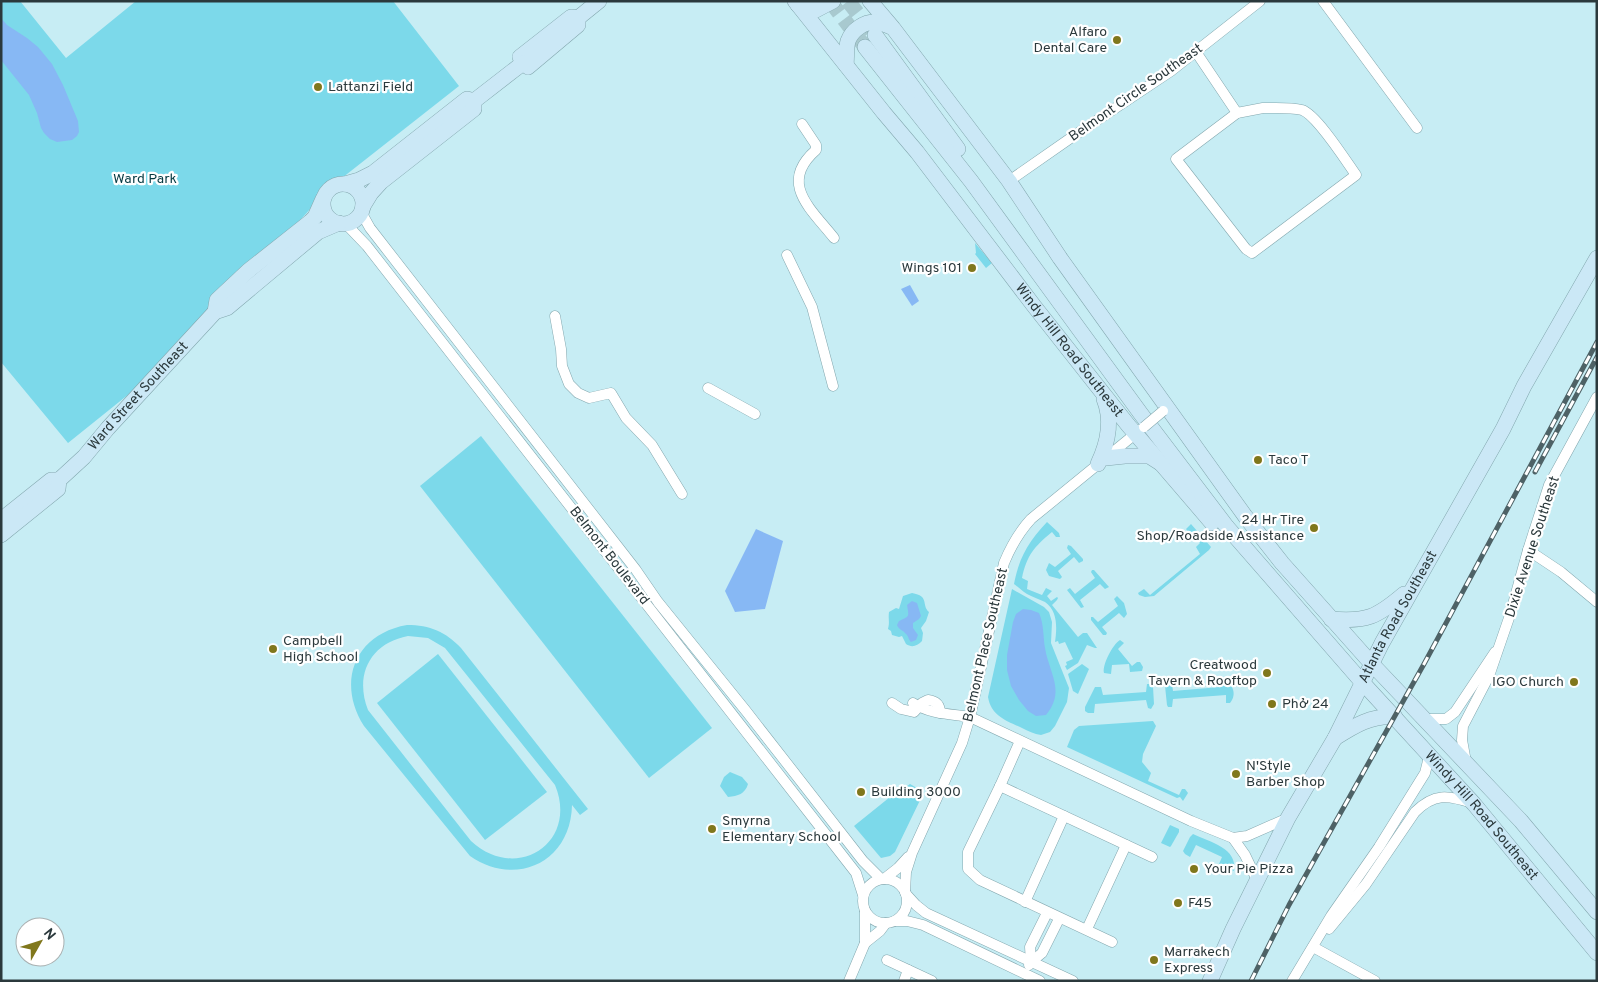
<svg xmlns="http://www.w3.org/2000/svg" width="1598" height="982" viewBox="0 0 1598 982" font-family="Overpass,sans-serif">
  <rect width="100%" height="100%" fill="#c7edf4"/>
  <g fill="#7cd9ea" fill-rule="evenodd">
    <path d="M1 1H20L66 58 136 1H393L459 86 328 189 246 281 175 357 68 443 1 362Z"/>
    <path d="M975 243 992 263 986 268 975 254 976 253Z"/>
    <path d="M481 436 712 728 649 778 420 486Z"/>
    <path d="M1047 522 1059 533 1060 537H1056L1052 532C1034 547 1027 555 1022 578L1028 581 1027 589 1042 595 1046 588 1052 591 1047 596 1051 601 1057 597 1058 598 1057 600 1052 605 1078 637 1083 633H1087L1097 648H1095L1087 645 1078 663 1067 670 1065 666 1067 665 1066 662 1073 659 1065 642 1059 644 1058 641 1055 642C1057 628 1058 611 1045 602 1039 599 1032 597 1027 594 1022 591 1018 587 1014 584 1019 558 1028 542 1047 522Z"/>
    <path d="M1191 524 1211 547 1209 550 1154 596 1145 597 1139 595 1138 593 1144 589 1150 595 1200 554 1196 547 1200 543 1193 534H1190L1186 529Z"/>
    <path d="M1068 545 1071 546 1083 559V561L1079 563 1074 557 1058 571 1062 577 1060 579 1049 576 1046 570 1049 563 1055 567 1071 554 1067 548Z"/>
    <path d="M1092 570H1094L1109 587 1105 589 1100 584 1080 600 1084 607 1081 608 1067 590 1070 588 1075 594 1095 578 1091 572Z"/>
    <path d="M1012 589 1044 607 1049 612 1052 622 1051 643 1069 688 1067 702 1055 726 1050 732 1041 735C1034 734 1028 731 1022 728 1007 721 991 716 988 697Z"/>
    <path d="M912 593C930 596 921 605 929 612L926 621 921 628 923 633 922 641C917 646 912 648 906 644L902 636 899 637 892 635 891 631 888 629C890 622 888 619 889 612L896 608 899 609 903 596Z"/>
    <path d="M1117 596 1124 603 1127 614 1124 618 1119 613 1102 627 1107 633 1106 635H1103L1091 620V617H1093L1098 622 1118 606 1114 599Z"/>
    <path d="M407 625C430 625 446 632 461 648L588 809 580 815 572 805C571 862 516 888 470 856L364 726C336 682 355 634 407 625ZM408 636 428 638 445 648 555 785C579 843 516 883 471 841L368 710C354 674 371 643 408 636Z"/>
    <path d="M1120 640 1124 643 1118 649 1132 666 1137 662H1140L1143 667 1142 671 1130 672 1129 664 1112 665 1111 674 1104 673C1102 665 1113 644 1120 640Z"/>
    <path d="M438 654 547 792 485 840 377 703Z"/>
    <path d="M1082 664 1089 669 1078 694 1073 691 1068 674Z"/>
    <path d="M1222 678C1232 682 1238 694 1230 703H1226V695L1173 699 1172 707H1168L1167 705 1165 686 1168 682 1172 684 1173 691 1220 687V680Z"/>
    <path d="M1147 684H1151L1153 687 1154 704 1151 709 1148 708 1146 700 1095 704 1094 713H1088L1085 711V707L1095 687H1101L1103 695 1146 692Z"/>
    <path d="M1153 721 1156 726 1143 754 1142 762 1151 773 1148 781 1179 795 1182 789H1185L1188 793 1183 801 1180 797 1177 798 1067 747 1074 730 1079 726Z"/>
    <path d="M730 772 742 777 748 784C745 794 738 796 728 797L720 786 724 777Z"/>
    <path d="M910 784 924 792 895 852 890 856 881 858 854 826 890 797 896 794Z"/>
    <path d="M1170 825 1179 829V832L1171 846 1170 847 1161 843Z"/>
    <path d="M1193 834C1210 842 1238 848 1234 871L1219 864 1222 857 1196 845 1190 857 1185 854 1183 851 1190 837Z"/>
  </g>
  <g fill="#87b8f4">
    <path d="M1 18 7 25 27 38 38 47 52 64 63 85 78 121 79 132 77 136 72 140 57 142 50 139 44 133 41 128 37 113 29 95 1 60Z"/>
    <path d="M910 285 919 301 912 306 901 289Z"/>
    <path d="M756 529 783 541 765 609 735 612 725 591Z"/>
    <path d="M912 601 917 603 921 616 919 619 913 623V628L918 635 916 640 911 642C908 639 909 637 906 634 903 630 899 630 897 625L899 621C910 616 909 617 907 605Z"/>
    <path d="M1023 609 1031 610 1039 613C1044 624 1043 636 1045 648 1049 673 1066 691 1046 715L1036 716 1028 711 1019 700 1011 686 1007 670V655L1013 622 1016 614Z"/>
  </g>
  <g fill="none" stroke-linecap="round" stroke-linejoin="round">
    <g stroke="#a8c9cf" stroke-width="15" stroke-dasharray="15 8" stroke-linecap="butt">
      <path d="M830 1 865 47"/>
      <path d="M848 1 874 34"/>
    </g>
    <defs>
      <g id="street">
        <path d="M1323 1 1417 128"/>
        <path d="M1196 52 1237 113"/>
        <path d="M1263 108C1275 108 1290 107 1302 110 1317 115 1346 161 1356 175L1252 253 1246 249 1176 159 1237 113Z"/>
        <path d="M802 124 816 145V150C778 183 811 209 834 238"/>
        <path d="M1009 181 1075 135 1171 71 1260 1"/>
        <path d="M361 212 370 228 636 570 658 602 746 711 863 861 881 879"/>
        <path d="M345 223 367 246 856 873 863 895"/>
        <path d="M787 255 812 307 833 386"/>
        <path d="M555 316 561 349 562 366 569 384 578 393 589 398 611 393 626 418 652 445 682 494"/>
        <path d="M708 388 755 414"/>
        <path d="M1528 550 1561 572 1597 602"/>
        <path d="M892 703 901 709 914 712 922 703 928 700C936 701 940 705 940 713"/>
        <path d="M913 703C929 714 951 714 970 717L1191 821 1233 838 1245 855 1257 880"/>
        <path d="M1425 719H1446L1455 712 1495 652"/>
        <path d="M1466 762 1462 740 1463 726 1489 676 1510 615 1528 550 1549 485 1597 397"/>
        <path d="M1000 786 1020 741"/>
        <path d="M1233 838 1247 836 1288 818"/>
        <circle cx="885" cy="901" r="22"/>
        <path d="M884 879 898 868 908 857"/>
        <path d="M905 892 906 872 912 853 962 743 970 717 1004 563C1011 546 1019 532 1031 519L1140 430"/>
        <path d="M906 894 916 905 926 913 1073 981"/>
        <path d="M1025 902 1064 816"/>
        <path d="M865 911V943"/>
        <path d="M895 921H907L923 925 1040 981"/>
        <path d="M1087 929 1126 845"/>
        <path d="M1329 929 1366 884 1415 812C1434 793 1448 795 1472 803"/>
        <path d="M1112 942 980 880 968 869V852L1000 786 1152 857"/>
        <path d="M1313 947 1375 981"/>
        <path d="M887 960 932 981"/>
        <path d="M1031 962 1030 947 1047 913"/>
        <path d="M1029 965 1031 962 1042 953 1059 919"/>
        <path d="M849 981 865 943 880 931 886 923"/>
        <path d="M904 981 908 970"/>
        <path d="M1292 981 1331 916 1379 847 1425 773 1428 761V752"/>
      </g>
      <g id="secondary">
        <path id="s1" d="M795 1 884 113 917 152 1034 306 1128 425 1212 523"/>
        <path d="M870 1 893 28 1009 181 1060 258 1245 516 1282 563 1371 663 1521 821 1597 912"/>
        <path d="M798 5 816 10 833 1"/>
        <path d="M578 18 571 17 520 57 523 63 528 67 578 25V18L599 1"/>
        <path d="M875 35 958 149"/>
        <path id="s2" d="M865 47 971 181 1141 414 1227 527 1362 682 1474 804 1597 953"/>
        <path d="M846 65C847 57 846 48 848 41 852 30 865 21 876 22 881 22 887 26 891 27"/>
        <path d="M345 184 359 180 373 173 467 99 474 101"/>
        <circle cx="343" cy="204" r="20"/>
        <path d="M363 206 371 193 381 182 474 109V101L523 63"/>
        <path d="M215 312 217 300 248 271 310 222 315 217 323 199"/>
        <path d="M1106 458 1125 456H1149L1160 463"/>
        <path d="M1098 464C1108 443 1113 421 1104 399"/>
        <path d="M1 520 51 480H59"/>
        <path id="s3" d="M1 535 58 489 59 480 84 457 108 428 215 312 227 308 318 232 339 223"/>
        <path d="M1331 619C1367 622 1377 617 1404 594"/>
        <path d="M1335 738C1354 726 1371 715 1395 717"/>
        <path id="s4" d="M1210 981 1233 929 1288 818 1335 738 1382 643 1503 429 1524 386 1597 258"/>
      </g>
    </defs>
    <use href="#street" stroke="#83a7ae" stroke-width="11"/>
    <use href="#secondary" stroke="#83a7ae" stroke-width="16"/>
    <use href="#street" stroke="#fff" stroke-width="10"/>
    <use href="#secondary" stroke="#cbe8f6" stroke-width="15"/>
    <defs>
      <g id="rail">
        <path d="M1535 472 1597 357"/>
        <path d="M1251 981 1289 905 1424 664 1597 342"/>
      </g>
    </defs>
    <use href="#rail" stroke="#4e6266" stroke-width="5"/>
    <use href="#rail" stroke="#fff" stroke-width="3" stroke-dasharray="9" stroke-linecap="butt"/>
    <defs>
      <path id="street-bridge" d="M1144 427 1163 411"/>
    </defs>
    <use href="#street-bridge" stroke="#83a7ae" stroke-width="11" stroke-linecap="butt"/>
    <use href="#street-bridge" stroke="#fff" stroke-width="10"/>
  </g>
  <g fill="#80771c" stroke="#fff" stroke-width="2">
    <circle cx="1117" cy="40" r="5"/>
    <circle cx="318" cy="87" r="5"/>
    <circle cx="972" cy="268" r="5"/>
    <circle cx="1258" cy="460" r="5"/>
    <circle cx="1314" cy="528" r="5"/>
    <circle cx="273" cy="649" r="5"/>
    <circle cx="1267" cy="673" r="5"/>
    <circle cx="1574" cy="682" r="5"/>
    <circle cx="1272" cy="704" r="5"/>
    <circle cx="1236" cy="774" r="5"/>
    <circle cx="861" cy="792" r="5"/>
    <circle cx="712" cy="829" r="5"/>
    <circle cx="1194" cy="869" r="5"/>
    <circle cx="1178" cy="903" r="5"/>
    <circle cx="1154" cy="960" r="5"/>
  </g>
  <g text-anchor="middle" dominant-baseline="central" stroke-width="4.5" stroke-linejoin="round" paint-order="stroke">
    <g font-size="14" fill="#2b393c" stroke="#fff" text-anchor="start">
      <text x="1107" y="32" text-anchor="end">Alfaro<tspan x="1107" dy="16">Dental Care</tspan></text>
      <text x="328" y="87">Lattanzi Field</text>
      <text x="962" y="268" text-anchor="end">Wings 101</text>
      <text x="1268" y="460">Taco T</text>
      <text x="1304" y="520" text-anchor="end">24 Hr Tire<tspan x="1304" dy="16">Shop/Roadside Assistance</tspan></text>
      <text x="283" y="641">Campbell<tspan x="283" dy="16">High School</tspan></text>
      <text x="1257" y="665" text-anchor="end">Creatwood<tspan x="1257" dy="16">Tavern &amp; Rooftop</tspan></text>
      <text x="1564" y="682" text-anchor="end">IGO Church</text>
      <text x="1282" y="704">Phở 24</text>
      <text x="1246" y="766">N'Style<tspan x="1246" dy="16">Barber Shop</tspan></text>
      <text x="871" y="792">Building 3000</text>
      <text x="722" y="821">Smyrna<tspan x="722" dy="16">Elementary School</tspan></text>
      <text x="1204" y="869">Your Pie Pizza</text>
      <text x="1188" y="903">F45</text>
      <text x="1164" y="952">Marrakech<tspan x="1164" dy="16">Express</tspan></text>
    </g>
    <g font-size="14" fill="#2b393c" stroke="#fff">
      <text transform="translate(1136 93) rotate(-35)">Belmont Circle Southeast</text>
      <text stroke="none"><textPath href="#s1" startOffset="444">Windy Hill Road Southeast</textPath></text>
      <text stroke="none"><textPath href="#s3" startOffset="198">Ward Street Southeast</textPath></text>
      <text transform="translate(1533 547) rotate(-72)">Dixie Avenue Southeast</text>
      <text transform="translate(609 556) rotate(52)">Belmont Boulevard</text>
      <text stroke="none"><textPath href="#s4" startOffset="410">Atlanta Road Southeast</textPath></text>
      <text transform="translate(986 645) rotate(-77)">Belmont Place Southeast</text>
      <text stroke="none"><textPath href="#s2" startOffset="986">Windy Hill Road Southeast</textPath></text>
    </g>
    <g font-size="14" fill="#063a42" stroke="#fff">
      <text x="145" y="179">Ward Park</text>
    </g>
  </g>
  <rect width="1598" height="982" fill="none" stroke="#2b393c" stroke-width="5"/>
  <g transform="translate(40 942) rotate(51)"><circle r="24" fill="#ffffff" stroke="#aab0b1"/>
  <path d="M0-4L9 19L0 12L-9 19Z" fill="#80771c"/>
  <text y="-8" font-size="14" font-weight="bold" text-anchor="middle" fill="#2b393c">N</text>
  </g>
</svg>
